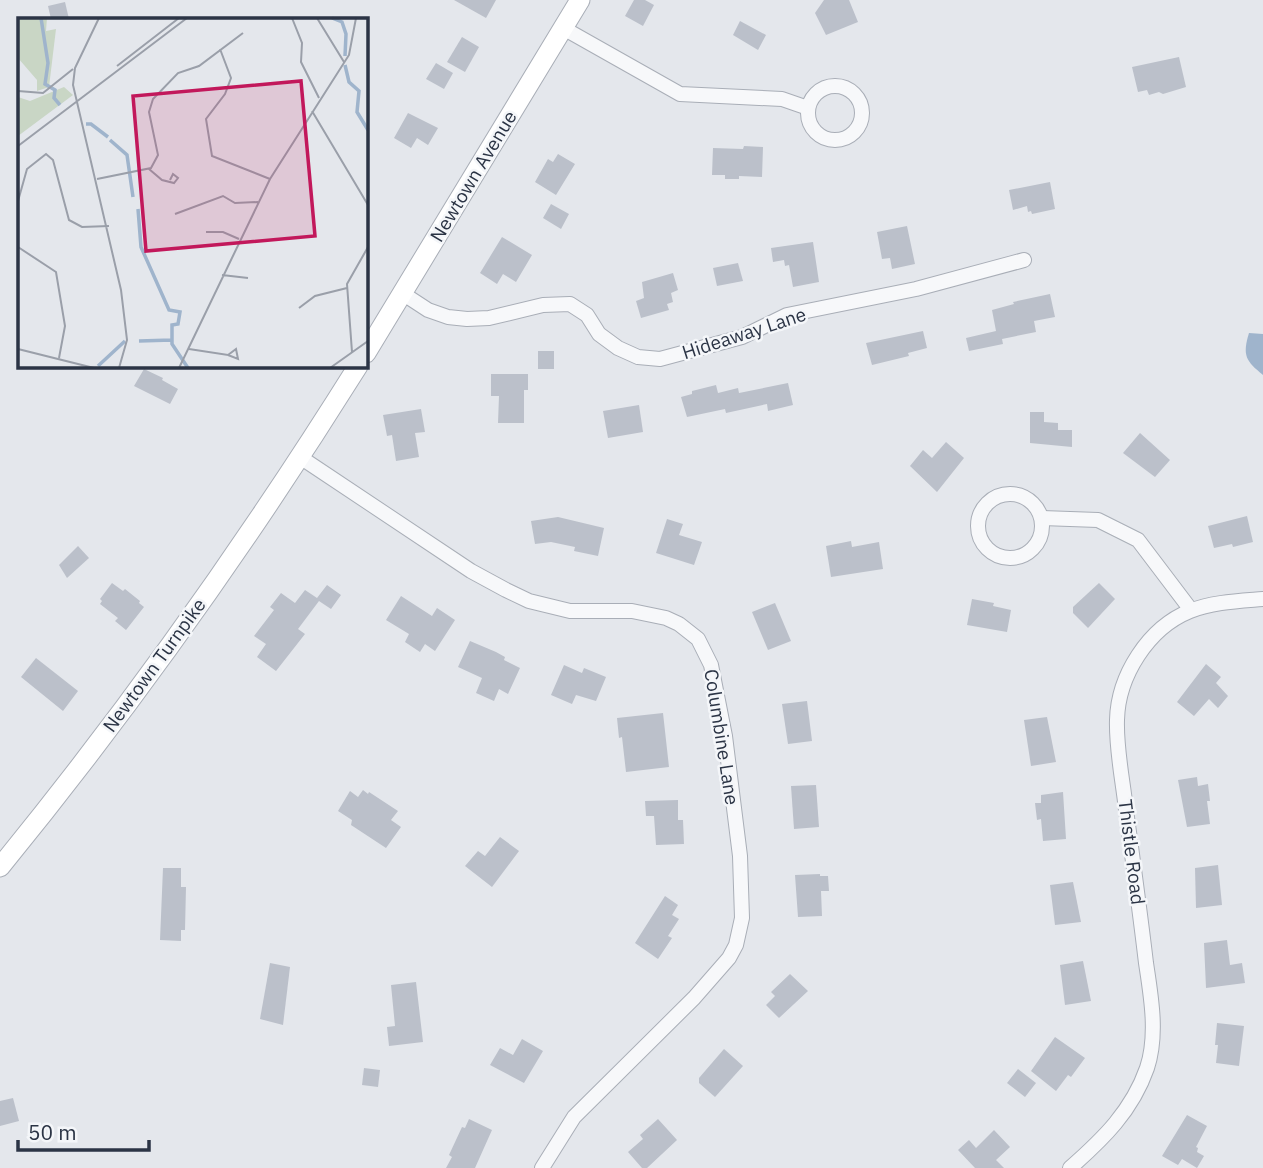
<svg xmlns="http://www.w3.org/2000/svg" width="1263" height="1168" viewBox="0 0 1263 1168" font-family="'IBM Plex Sans',sans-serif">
  <rect width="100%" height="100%" fill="#e4e7ec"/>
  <path fill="#9fb4cc" d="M1249 333 1263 334V375C1246 361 1242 356 1249 333Z"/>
  <g fill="#bbc0ca">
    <path d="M454 0H496L486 18Z"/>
    <path d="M634 0H645L654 5 643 26 625 16Z"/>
    <path d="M824 0H849L858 22 826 35 815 13Z"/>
    <path d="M65 2 69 19H51L48 6Z"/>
    <path d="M740 21 766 35 758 50 733 35Z"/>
    <path d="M462 37 479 47 465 72 447 62Z"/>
    <path d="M1179 57 1186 87 1163 94 1159 92 1149 95 1147 90 1138 92 1132 67Z"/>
    <path d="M436 63 453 73 444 89 426 79Z"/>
    <path d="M408 113 438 128 428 145 417 138 411 148 394 138Z"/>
    <path d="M744 146 763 147 762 177 739 176V179H725V175H712L713 148 743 149Z"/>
    <path d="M558 154 575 164 556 195 535 182 548 159 553 162Z"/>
    <path d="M1050 182 1055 209 1032 214 1031 211 1028 212 1027 206 1013 210 1009 190Z"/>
    <path d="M551 204 569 214 561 229 543 218Z"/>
    <path d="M907 226 915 264 892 269 890 258 882 259 877 232Z"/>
    <path d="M502 237 532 255 516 282 503 274 497 284 480 273Z"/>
    <path d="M813 242 819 282 793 287 789 265 785 266 784 260 773 262 771 248Z"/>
    <path d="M738 263 743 281 717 286 713 268Z"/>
    <path d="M673 273 678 290 671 293 673 302 667 304 669 310 641 318 636 301 644 298 642 282Z"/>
    <path d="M1050 294 1055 317 1034 321 1036 332 1002 339 1003 344 969 351 966 338 996 331 992 310 1014 304 1013 302Z"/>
    <path d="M923 331 927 348 908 353 909 356 872 365 866 343Z"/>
    <rect x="538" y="351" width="16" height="18"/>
    <path d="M144 369 163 378 162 380 178 389 170 404 134 386Z"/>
    <path d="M491 374H528V390H524V423H498L499 396H491Z"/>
    <path d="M788 383 793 405 768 411 767 404 726 413 725 409 687 417 681 397 692 394V391L716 385 718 393 738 388 739 393Z"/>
    <path d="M639 405 643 432 608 438 603 411Z"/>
    <path d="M421 409 425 432 415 433 419 457 396 461 392 435 387 436 383 415Z"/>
    <path d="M1030 412H1044V422L1058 423V430H1072V447L1030 443Z"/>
    <path d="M1140 433 1170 460 1155 477 1123 453Z"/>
    <path d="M946 442 964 458 937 492 910 466 923 450 932 458Z"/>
    <path d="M1247 516 1253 542 1233 547 1232 544 1214 548 1208 526Z"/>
    <path d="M558 517 604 528 598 556 574 551 575 547 551 542 535 544 531 521Z"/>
    <path d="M667 519 683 524 679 535 702 542 694 565 656 553Z"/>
    <path d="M851 541 852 547 879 542 883 569 831 577 826 546Z"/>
    <path d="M78 546 89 558 67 578 59 565Z"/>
    <path d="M112 583 123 591 125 589 140 601 139 603 144 607 126 630 115 621 118 618 100 604 102 601 100 599Z"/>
    <path d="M1099 583 1115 599 1088 628 1073 613V607Z"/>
    <path d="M327 585 341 595 331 609 319 601 298 629 305 634 276 671 257 657 266 644 254 636 274 610 270 607 281 593 295 603 305 590 317 598Z"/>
    <path d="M401 596 432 616 437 608 455 620 435 651 425 644 420 652 405 642 409 634 386 620Z"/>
    <path d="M972 599 994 603 993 606 1011 610 1007 632 967 625Z"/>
    <path d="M775 603 791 641 768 650 752 612Z"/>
    <path d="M470 641 496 652 505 657 504 660 520 668 508 694 499 689 494 701 476 693 482 678 458 667Z"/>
    <path d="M36 658 78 691 63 711 21 677Z"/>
    <path d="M1206 664 1221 677 1216 683 1228 696 1218 708 1209 699 1194 716 1177 702Z"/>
    <path d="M564 665 582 673 584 668 606 677 596 701 576 695 572 704 551 695Z"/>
    <path d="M807 701 812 741 788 744 782 704Z"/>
    <path d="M663 713 669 767 626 772 622 737 619 738 617 718Z"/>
    <path d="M1047 717 1056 762 1031 766 1024 720Z"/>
    <path d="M1197 777 1198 786 1208 784 1210 801H1207L1210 824 1187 827 1178 780Z"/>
    <path d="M816 785 819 827 794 829 791 786Z"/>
    <path d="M363 790 368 794 369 792 398 811 391 820 401 827 386 848 351 825 352 820 338 811 350 791 358 797Z"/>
    <path d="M1063 792 1066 839 1043 841 1041 819 1037 820 1035 803H1041V795Z"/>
    <path d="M678 800V820H683L684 844 656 845 654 816H646L645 801Z"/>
    <path d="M500 837 519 851 492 887 465 866 478 851 485 856Z"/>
    <path d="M1218 865 1222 905 1196 908 1195 868Z"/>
    <path d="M163 868H181V887H186L185 930H181V941L160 940Z"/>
    <path d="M820 874V876H828L829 891H821L822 916 798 917 795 875Z"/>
    <path d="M1073 882 1081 922 1055 925 1050 885Z"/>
    <path d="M665 896 678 905 672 915 679 919 668 936 672 938 658 959 635 943Z"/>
    <path d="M1227 940 1230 965 1242 963 1245 983 1206 988 1204 943Z"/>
    <path d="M1083 961 1091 1001 1065 1005 1060 965Z"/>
    <path d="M270 963 290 967 283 1025 260 1019Z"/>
    <path d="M790 974 808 991 779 1018 766 1005 775 996 771 992Z"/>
    <path d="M416 982 423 1042 389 1046 387 1027 395 1026 391 985Z"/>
    <path d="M1217 1023 1244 1026 1239 1066 1216 1063 1218 1045H1215Z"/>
    <path d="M1055 1037 1085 1058 1071 1077 1068 1075 1056 1091 1031 1071Z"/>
    <path d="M522 1039 543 1051 524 1083 490 1065 500 1048 513 1055Z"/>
    <path d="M724 1049 743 1066 715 1097 699 1083V1078Z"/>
    <path d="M364 1068 380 1070 378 1087 362 1085Z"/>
    <path d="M1018 1069 1036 1083 1025 1097 1007 1083Z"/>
    <path d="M13 1098 19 1121 0 1126V1101Z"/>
    <path d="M1187 1115 1207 1126 1196 1147 1198 1148 1197 1152 1204 1156 1197 1168 1182 1159 1178 1165 1162 1156Z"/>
    <path d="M469 1119 492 1130 475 1168H446L452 1157 449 1155 462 1127 465 1128Z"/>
    <path d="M658 1119 677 1140 647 1168H642L628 1152 643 1139 640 1135Z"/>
    <path d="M994 1130 1010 1147 996 1160 1004 1168H975L958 1150 969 1140 976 1148Z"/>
  </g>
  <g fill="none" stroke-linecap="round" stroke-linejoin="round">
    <defs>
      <g id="street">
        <path d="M563 28 680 94 782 99 808 108"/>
        <circle cx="835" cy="113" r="27"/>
        <path d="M402 293 428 310 448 317 467 319 489 318 543 305 570 304 587 315 599 334 618 348 638 357 660 359 742 337 787 315 916 289 1024 260"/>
        <path d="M300 457 471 571 506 590 529 601 570 611H632L666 618 679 624 698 639 711 665 725 736 740 856 742 918 736 945 729 958 694 998 574 1117 542 1168"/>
        <circle cx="1010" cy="526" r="32"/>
        <path d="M1042 518 1098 520 1138 540 1191 610"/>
        <path d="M1070 1168C1103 1139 1132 1111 1147 1068 1158 1035 1151 996 1146 963 1140 912 1133 861 1126 810 1123 781 1116 750 1117 720 1118 676 1148 628 1190 611 1212 602 1239 601 1263 599"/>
      </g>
      <g id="secondary">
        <path d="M366 353 580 0"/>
        <path d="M0 867C130 708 249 540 358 366"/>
      </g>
    </defs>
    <use href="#street" stroke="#a9aeb7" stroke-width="16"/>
    <use href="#secondary" stroke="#a9aeb7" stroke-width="21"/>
    <use href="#street" stroke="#f7f8fa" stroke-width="14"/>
    <use href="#secondary" stroke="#fff" stroke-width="19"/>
  </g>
  <g text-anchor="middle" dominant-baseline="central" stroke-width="5" stroke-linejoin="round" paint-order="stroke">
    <g font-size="19" fill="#2b3445" stroke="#f4f6f9">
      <text transform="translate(473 176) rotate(-59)">Newtown Avenue</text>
      <text transform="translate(744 333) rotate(-18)">Hideaway Lane</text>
      <text transform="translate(154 665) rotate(-54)">Newtown Turnpike</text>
      <text transform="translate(722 737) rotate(81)">Columbine Lane</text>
      <text transform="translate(1132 852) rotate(83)">Thistle Road</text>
    </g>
  </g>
  <g transform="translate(18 18)">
    <rect width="350" height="350" fill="#e4e7ec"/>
    <path d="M0 0H29L28 13 38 11 31 69 19 73V62L0 40ZM46 69 55 77 0 118V79L12 83Z" fill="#c9d6c5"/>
    <path fill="none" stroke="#9fb4cc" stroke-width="3.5" d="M23 0 30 45 27 66 37 72 36 80 42 87M314 0 324 4 328 16 327 38M327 47 331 64 341 73 339 94 350 112M68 106H73L90 119M92 122 109 137 115 179M120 191 123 229 151 292 162 294 160 306 154 307V326L170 350M121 323 154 322M80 348 107 323"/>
    <path fill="none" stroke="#9a9fa9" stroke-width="2" d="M81 0 57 50 55 67 103 272 109 322 101 350M274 0 284 25 283 44 301 80M299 0 326 44M202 31 213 60 207 76 188 101 194 138 252 161M99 48 161 0M0 73 25 75 55 51M294 93 350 187M0 128 169 0M131 151 144 162 156 165 160 160 155 156 152 162M79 161 133 150 140 137 131 94 135 81 160 55 181 48 225 15M0 183 9 151 28 136 35 142 51 202 64 209 91 208M157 196 205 178 217 185 240 184M188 214H205L221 221M0 229 38 254 47 308 41 340M204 257 230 260M281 290 297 278 329 270M0 331 76 350M171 331 210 337 218 331 220 341 210 337M334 334 329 266 350 229M161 350 252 161 331 37 338 0M312 350 350 323"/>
    <path fill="#c2185b" fill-opacity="0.15" stroke="#c2185b" stroke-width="3.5" d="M283 63 297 218 128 233 115 78Z"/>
    <rect width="350" height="350" fill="none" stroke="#2b3445" stroke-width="3.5"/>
  </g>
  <path d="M18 1140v10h131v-10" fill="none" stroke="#2b3445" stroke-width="3.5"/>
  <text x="28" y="1140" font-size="21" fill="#2b3445" stroke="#f4f6f9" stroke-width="5" paint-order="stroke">50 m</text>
</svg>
